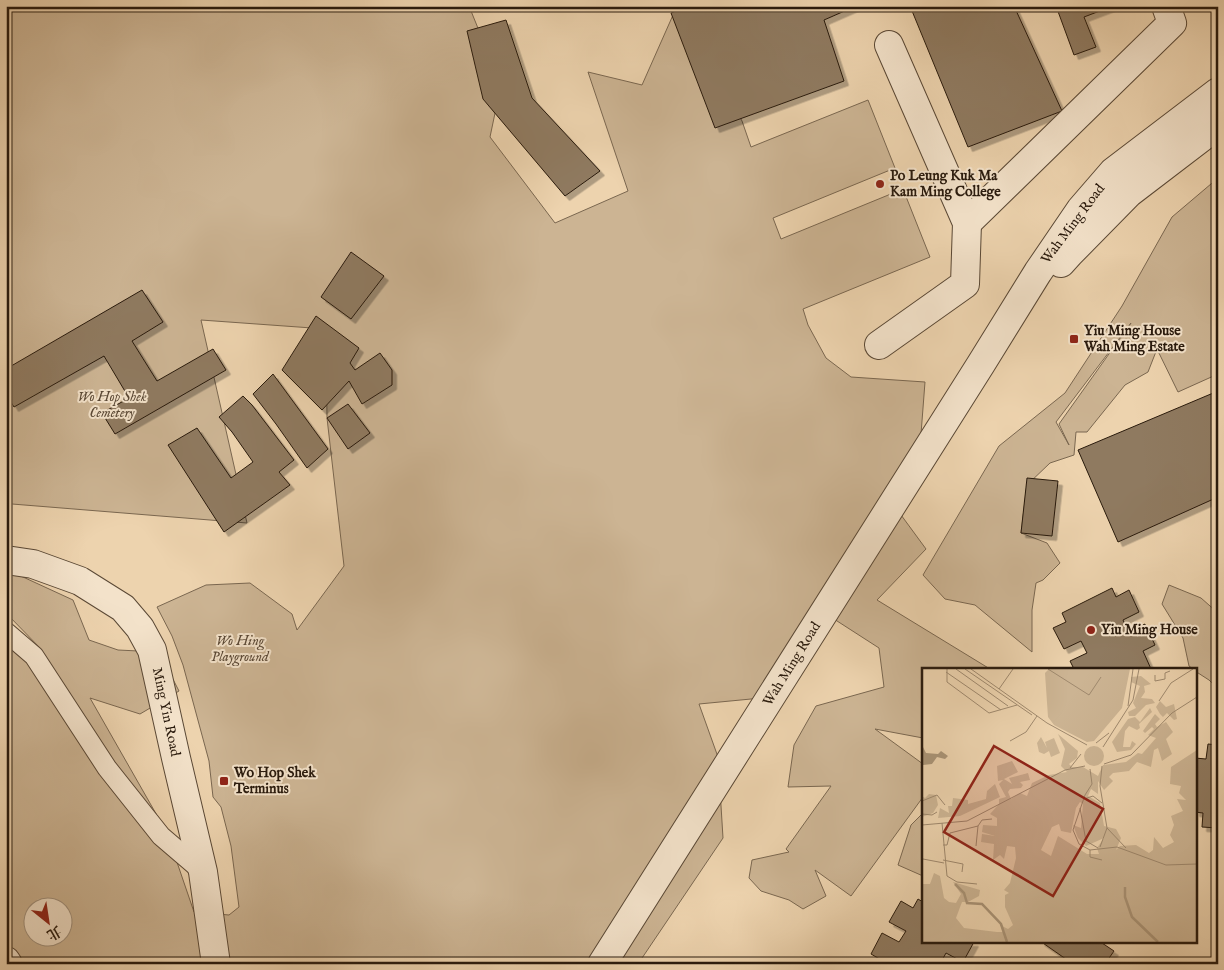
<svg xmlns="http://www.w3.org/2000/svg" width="1224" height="970" viewBox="0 0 1224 970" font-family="'IM FELL English','Noto Serif TC',serif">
  <defs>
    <filter id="shadow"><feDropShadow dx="4.5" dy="4.5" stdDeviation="0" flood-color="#0004"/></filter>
  </defs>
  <rect width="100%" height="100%" fill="#edd3ae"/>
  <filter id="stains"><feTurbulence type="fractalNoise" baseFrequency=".004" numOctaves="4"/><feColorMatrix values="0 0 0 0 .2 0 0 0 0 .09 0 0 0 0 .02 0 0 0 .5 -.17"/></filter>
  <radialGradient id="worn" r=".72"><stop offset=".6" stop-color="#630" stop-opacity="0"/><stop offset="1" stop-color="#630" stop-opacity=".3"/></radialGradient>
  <g fill="#ccb493" stroke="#7a6750" fill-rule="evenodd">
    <path d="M6 6H469L486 48 499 94 490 137 555 223 628 191 588 72 642 85 677 6H680L742 121 751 147 868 100 895 168 773 218 781 239 903 189 930 257 803 309 808 325 826 358 851 377 925 382 919 460 893 504 926 549 877 600 990 669H923V738L875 729 923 764V797L851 896 815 870 826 896 803 909 789 900 761 891 749 878 752 860 789 852 786 849 831 786 788 787 794 745 816 706 884 687 879 648 820 610 772 697 699 704 718 757 723 838 638 964H21L6 946V644L42 650 6 613V571H10L73 600 89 640 118 650 159 652 179 691 140 714 90 698 167 833 194 912 229 915 239 907 231 846 221 807 213 797 209 761 183 665 172 636 157 607 206 585 250 583 292 614 297 630 344 566 327 418 326 329 201 320 247 523 12 504H6ZM32 908H62V938H32Z"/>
    <path d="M1218 178V374L1178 392 1157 349 1148 372 1125 385 1087 432H1076L1074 455 1050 463 1027 485 1021 533 1047 543 1060 563 1043 580 1036 583 1032 610V652L975 605 945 599 923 575 999 446 1065 393 1122 306 1172 217ZM1131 323 1059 424 1069 445 1056 422Z"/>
    <path d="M1169 585 1201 598 1218 613V689L1209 680 1195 671V669H1193L1189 666 1183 638 1162 604Z"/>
    <path d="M923 813V876L898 865 911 825Z"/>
  </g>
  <g fill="#8f7a61" stroke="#291a0d" filter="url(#shadow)">
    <path d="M688 6H856L824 20 844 81 715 128 671 13Z"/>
    <path d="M910 6H1014L1062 111 968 147Z"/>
    <path d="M1056 6H1113L1084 17 1096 47 1074 55Z"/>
    <path d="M506 20 532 98 600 171 565 196 483 99 467 31Z"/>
    <path d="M351 252 384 276 351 319 321 297Z"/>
    <path d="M142 290 163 322 132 341 157 381 213 349 226 370 115 434 102 413 129 398 104 356 14 407 6 394V369Z"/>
    <path d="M316 316 359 348 350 363 355 370 380 353 392 370V385L362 404 349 381 322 410 282 370Z"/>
    <path d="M273 374 328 449 307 468 276 424 253 394Z"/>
    <path d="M1218 391V497L1118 542 1078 450Z"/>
    <path d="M243 396 252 405 294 460 279 472 290 485 224 532 168 445 197 428 231 478 253 462 232 432 219 417Z"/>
    <path d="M348 404 370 433 348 449 327 418Z"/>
    <path d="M1027 478 1058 481 1052 536 1021 533Z"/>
    <path d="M1112 588 1116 597 1129 590 1139 612 1123 620 1128 632 1145 624 1155 645 1143 651 1151 669H1074L1070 661 1087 653 1081 641 1064 649 1053 628 1066 622 1062 613Z"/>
    <path d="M1208 744 1218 745V828L1202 827 1203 813 1195 812V758L1206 759Z"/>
    <path d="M918 899 923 902V941L974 942 963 962 946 953 940 964H882L883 961 871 954 882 933 899 942 906 931 889 922 901 901 913 908Z"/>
    <path d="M1040 941H1099L1114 951 1105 964H1091L1089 962 1088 964H1073Z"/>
  </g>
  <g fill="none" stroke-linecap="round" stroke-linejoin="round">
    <defs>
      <path id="service" d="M6 632 34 656 107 768 161 836 203 872"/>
      <g id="pedestrian">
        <path d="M967 223 1172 23 1166 6"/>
        <path d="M879 345 965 284 967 223 889 45"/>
      </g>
      <g id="minor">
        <path d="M6 560 33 564 80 581 123 608 140 628 152 650 176 758 203 872 216 964"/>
        <path d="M6 961 8 964"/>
      </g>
      <g id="tertiary">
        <path d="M1061 263 1070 253 1129 193 1218 125"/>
        <path d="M602 964 981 364 1038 272 1081 209 1113 172 1218 92"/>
      </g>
    </defs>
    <use href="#service" stroke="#5a4835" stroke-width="21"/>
    <use href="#pedestrian" stroke="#5a4835" stroke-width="30"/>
    <use href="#minor" stroke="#5a4835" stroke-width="30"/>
    <use href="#tertiary" stroke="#5a4835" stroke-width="30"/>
    <use href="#service" stroke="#f3e2ca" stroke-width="19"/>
    <use href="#pedestrian" stroke="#f3e2ca" stroke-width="28"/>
    <use href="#minor" stroke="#f3e2ca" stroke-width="28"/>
    <use href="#tertiary" stroke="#f3e2ca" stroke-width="28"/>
  </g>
  <g fill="#8f2418" stroke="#f3e2ca" stroke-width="2">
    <circle cx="880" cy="184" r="5"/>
    <rect x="1069" y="334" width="10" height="10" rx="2.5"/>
    <circle cx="1091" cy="630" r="5"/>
    <rect x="219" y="776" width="10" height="10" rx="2.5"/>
  </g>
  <g text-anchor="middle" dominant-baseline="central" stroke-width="4" stroke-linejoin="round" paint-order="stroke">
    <g font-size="14" font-weight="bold" fill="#291a0d" stroke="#f3e2ca" text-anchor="start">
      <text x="890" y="176">Po Leung Kuk Ma<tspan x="890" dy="16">Kam Ming College</tspan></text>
      <text x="1084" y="331">Yiu Ming House<tspan x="1084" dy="16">Wah Ming Estate</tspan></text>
      <text x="1101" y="630">Yiu Ming House</text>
      <text x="234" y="773">Wo Hop Shek<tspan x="234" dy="16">Terminus</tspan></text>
    </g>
    <g font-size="14" fill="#291a0d" stroke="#f3e2ca">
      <text transform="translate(1073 224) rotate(-53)">Wah Ming Road</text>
      <text transform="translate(792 664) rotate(-58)">Wah Ming Road</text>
      <text transform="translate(166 712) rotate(78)">Ming Yin Road</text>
    </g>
    <g font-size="14" font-style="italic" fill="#5a4835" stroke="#f3e2ca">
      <text x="112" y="397">Wo Hop Shek<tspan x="112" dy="16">Cemetery</tspan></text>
      <text x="240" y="641">Wo Hing<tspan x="240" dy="16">Playground</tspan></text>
    </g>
  </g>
  <g transform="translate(922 668)">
    <rect width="275" height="275" fill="#edd3ae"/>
    <path d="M127 1H208L200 40 172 73 165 74 132 57 126 49 123 5ZM219 8 229 16 222 18 223 24 219 30 230 31 233 35 224 37 213 48H207L206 44 214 40 211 35 218 18 209 14V9ZM238 33 244 39 252 36 255 51 252 52 245 45 241 49 238 46 234 39ZM228 40 230 44 217 56 218 60 215 62 207 58 203 63 201 79H208L210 73 214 76 209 82 195 84 190 74 206 51 213 49 218 54ZM233 46 238 51 233 56 235 59 244 54 251 64 244 71 250 86 240 93 236 80 232 82 229 99 215 94 207 103 191 105 187 109 191 113 182 122 176 113V126L169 121 166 128 178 135 182 158 194 161 199 170 194 182 198 178 214 177 227 185 231 182 232 169 241 180 252 174 248 167 252 157 249 148 261 143 255 131 264 132 257 125 259 118 248 116 249 99 275 82V274H0V216H8L12 205 18 208 22 230 27 234 34 235 39 226 31 214 58 222 57 228 46 234H40L34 250 42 260 75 264H83L78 257 86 261 91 257 83 239V227L87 225 82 222 88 215 94 190 93 179 85 178 82 191 78 187 71 192 72 176 59 174 60 166 73 168 60 164 61 157 75 158V150L68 146 77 136V131L84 129 77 116 81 112 76 113 75 98 90 93 96 104 82 111 90 116 87 110 106 105 108 112 98 114 101 117 99 120 88 121 86 124 89 131 98 125 105 128 110 115 127 107 145 104 139 98 143 81 136 66 156 83 155 90 147 96 150 99H161L176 108 181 97 204 94 216 85 220 86 234 70 226 67 232 61 230 59 223 65 221 63ZM158 134 161 136 159 160 151 157 156 170 164 178 182 170 175 180 177 186H165L136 168 129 188 119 182 130 159 137 156 139 163 149 165 154 140ZM119 69 125 80 123 74 132 70 138 85 129 89 127 83 122 86 117 84 115 75ZM162 88a10 10 0 1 1 20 0a10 10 0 1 1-20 0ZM73 116 78 129 38 148 16 150 18 140 27 145 26 138H30L31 130 46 132V136L64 131 65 123ZM7 126 14 127 16 137 11 145 0 149V128L3 130Z" fill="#ccb493" fill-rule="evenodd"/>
    <path d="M0 77 4 85 16 86 19 83 26 88 23 91 15 89 10 96 1 97Z" fill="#aa9477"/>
    <path fill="none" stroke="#aa9477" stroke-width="2.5" d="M33 216 42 225 45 235 60 236 79 256 85 274M203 219V229L210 249 236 274"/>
    <path fill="none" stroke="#9f896e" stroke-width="1" d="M25 1V14L67 45 95 37M34 1 86 38M43 1 110 47M49 1 125 55 165 77M126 1 167 27 179 9M24 4 79 42M233 7V13L243 11V5L248 3M77 21 91 1M237 33 249 15 271 1M206 38 211 1M88 73 104 64 115 48M174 75 187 65M181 79 211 32 217 1M182 96 209 87 250 45 275 29M148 100 159 86M168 101 170 116 163 127 151 162 157 176 168 182 195 179 244 197 275 196M162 131 171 128 180 135M0 133 15 127 23 137M158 140 164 173 176 180M0 146 10 147 15 144M20 155 25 208 35 214 55 216M0 157 45 153 143 102 163 98M185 160 204 180M21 177H25L28 165 56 158M54 178 56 158 60 152 70 151M178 179 185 160 178 118 180 98M168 182V189L180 192M1 191 22 195M21 192 41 196 40 204"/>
    <path fill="#8f2418" fill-opacity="0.15" stroke="#8f2418" stroke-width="2.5" d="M72 78 181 141 131 228 22 164Z"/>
    <rect width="275" height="275" fill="none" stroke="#291a0d" stroke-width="2.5"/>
  </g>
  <rect width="1224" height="970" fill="none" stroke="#edd3ae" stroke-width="25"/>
  <rect x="8" y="8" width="1209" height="955" fill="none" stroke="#291a0d" stroke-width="2.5"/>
  <rect x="12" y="12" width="1199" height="945" fill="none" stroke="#291a0d"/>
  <g transform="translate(48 922) rotate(150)"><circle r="24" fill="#f3e2ca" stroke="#a2927e"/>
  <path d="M0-4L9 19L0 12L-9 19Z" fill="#8f2418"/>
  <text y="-8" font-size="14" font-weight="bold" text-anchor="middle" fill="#291a0d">北</text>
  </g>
  <rect width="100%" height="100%" filter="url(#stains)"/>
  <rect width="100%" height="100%" fill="url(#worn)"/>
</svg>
